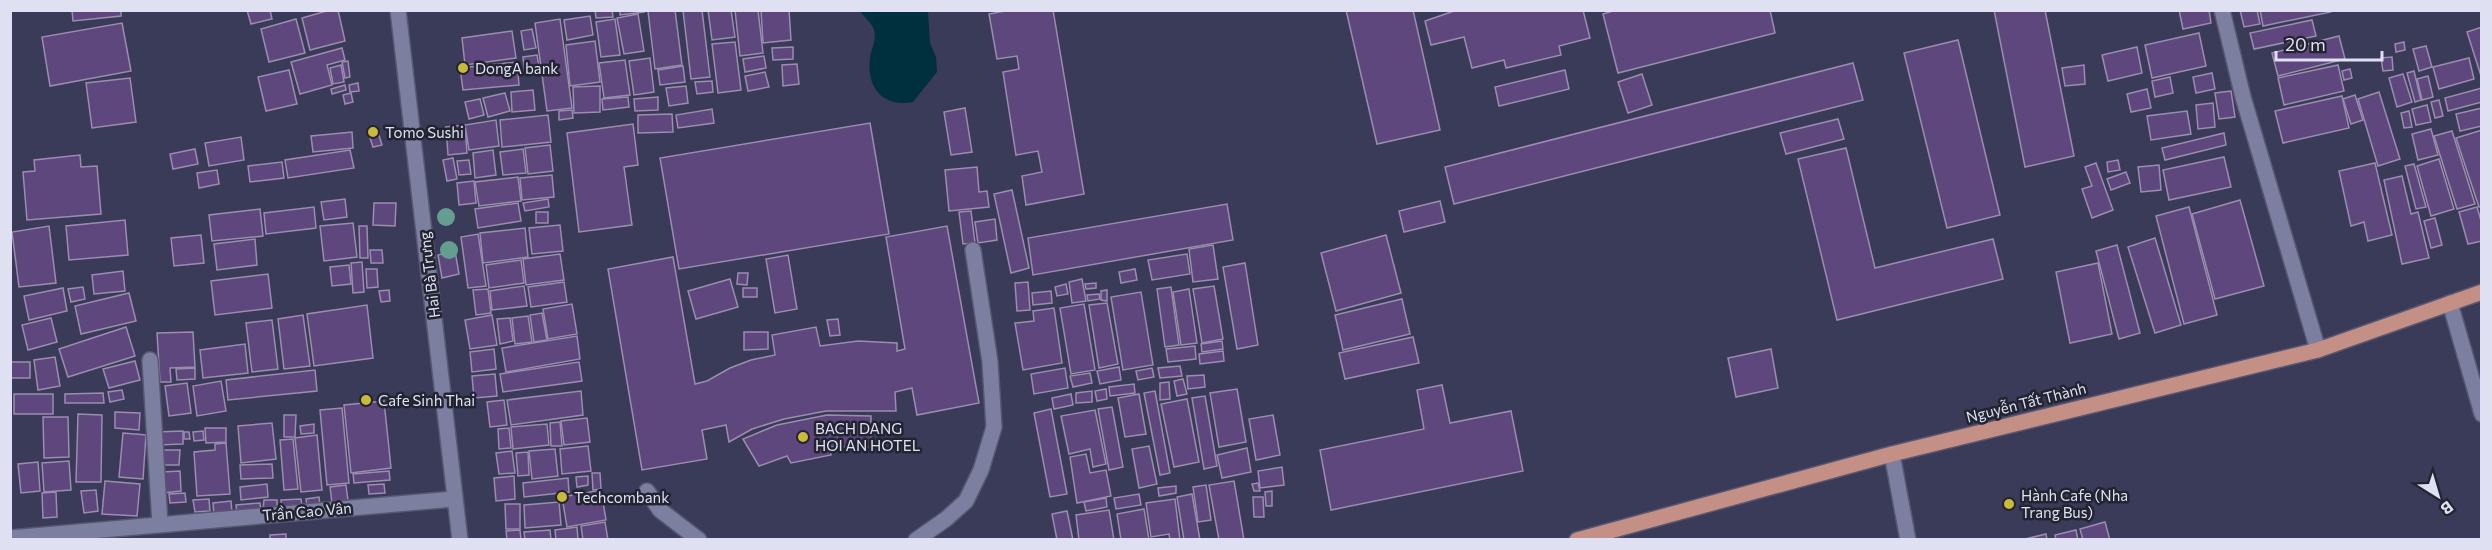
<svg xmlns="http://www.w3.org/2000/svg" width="2492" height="550" viewBox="0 0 2492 550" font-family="Commissioner,sans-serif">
  <rect width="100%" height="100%" fill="#3a3b58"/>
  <path fill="#002f3d" d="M860 11H928L930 43 936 57 937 72 913 102C883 108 866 87 870 58 871 48 877 40 874 30 872 23 864 17 860 11Z"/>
  <g fill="#5e477d" stroke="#9a8dae" stroke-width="1.5">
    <path d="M72 10H121V16L73 21Z"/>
    <path d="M247 10H270L272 19 251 24Z"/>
    <path d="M330 10H338L345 41 310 50 302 18Z"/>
    <path d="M595 10H612L613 17 596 18Z"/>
    <path d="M620 10H644V12L620 15Z"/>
    <path d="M675 10 682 65 655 69 648 11Z"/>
    <path d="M683 10H702L710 77 691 79Z"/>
    <path d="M708 10H731L735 37 712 40Z"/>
    <path d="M735 10H758L763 53 740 56Z"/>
    <path d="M761 10H789L791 40 763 43Z"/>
    <path d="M1010 10H1053L1084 194 1026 205 1022 176 1042 172 1038 151 1016 155 1003 72 1019 69 1017 56 997 59 989 14Z"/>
    <path d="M1346 10H1413L1440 130 1377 144Z"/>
    <path d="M1457 10H1583L1590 38 1559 46 1561 55 1506 68 1504 60 1472 68 1464 37 1431 45 1425 21Z"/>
    <path d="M1616 10H1770L1775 33 1618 73 1603 14Z"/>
    <path d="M1994 10H2045L2074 156 2025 167Z"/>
    <path d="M2179 10H2209L2211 23 2183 29Z"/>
    <path d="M2240 10H2257L2260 24 2244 27Z"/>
    <path d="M2260 10H2331V12L2263 26Z"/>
    <path d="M638 14 644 51 624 54 617 18Z"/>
    <path d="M590 16 593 35 567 40 564 20Z"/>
    <path d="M296 19 305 53 269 62 261 29Z"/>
    <path d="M560 19 572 108 547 111 535 23Z"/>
    <path d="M615 19 620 55 601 57 596 22Z"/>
    <path d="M2312 20 2316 36 2254 49 2250 33Z"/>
    <path d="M122 23 131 71 50 86 42 37Z"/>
    <path d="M2482 27V79L2467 32Z"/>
    <path d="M532 29 536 48 524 50 521 31Z"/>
    <path d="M512 31 516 58 465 65 462 38Z"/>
    <path d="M2199 33 2206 66 2152 78 2145 45Z"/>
    <path d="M2339 36 2345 59 2278 76 2272 53Z"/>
    <path d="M1958 40 2000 215 1947 228 1904 53Z"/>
    <path d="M595 41 600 82 570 86 566 45Z"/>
    <path d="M735 42 741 90 718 93 712 44Z"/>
    <path d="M2404 42 2405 50 2396 52 2395 44Z"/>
    <path d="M2426 46 2432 67 2419 71 2413 49Z"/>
    <path d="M793 47V59L773 60 772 48Z"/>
    <path d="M2137 47 2142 73 2108 81 2102 55Z"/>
    <path d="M342 48 345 60 327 65 332 85 300 94 291 62Z"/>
    <path d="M537 55 540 73 525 75 523 57Z"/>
    <path d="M764 56 766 68 745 72 743 59Z"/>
    <path d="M2392 57 2393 70 2383 71 2381 58Z"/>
    <path d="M650 58 654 92 634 95 629 61Z"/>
    <path d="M2469 58 2474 79 2439 89 2433 67Z"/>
    <path d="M625 60 630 95 604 98 599 63Z"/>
    <path d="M348 61 350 77 345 78 342 62Z"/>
    <path d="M517 62 519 85 463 90 460 68Z"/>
    <path d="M1853 63 1863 100 1454 204 1445 167Z"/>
    <path d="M797 64 799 84 783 86 782 65Z"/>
    <path d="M341 65 344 82 333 84 330 68Z"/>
    <path d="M2084 65 2085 84 2065 86 2062 68Z"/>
    <path d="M2338 65 2344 91 2284 105 2278 78Z"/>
    <path d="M683 66 685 82 660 85 658 70Z"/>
    <path d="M2350 69 2352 78 2344 80 2342 71Z"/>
    <path d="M289 70 297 104 266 111 258 77Z"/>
    <path d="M1565 70 1569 89 1499 106 1495 87Z"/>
    <path d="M2414 71 2421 100 2415 102 2407 73Z"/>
    <path d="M765 72 769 87 748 91 745 76Z"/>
    <path d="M2212 73 2215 89 2196 93 2193 77Z"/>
    <path d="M1642 74 1652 105 1628 113 1618 82Z"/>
    <path d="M2403 74 2412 102 2397 107 2389 78Z"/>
    <path d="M2428 76 2433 97 2422 100 2417 79Z"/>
    <path d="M2170 77 2173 93 2155 97 2152 81Z"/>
    <path d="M130 78 136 122 92 128 86 83Z"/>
    <path d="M712 81 713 92 697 94 695 82Z"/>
    <path d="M358 83 359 91 350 92 349 85Z"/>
    <path d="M345 85 346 90 332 94 331 89Z"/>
    <path d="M600 86V112L574 113 573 87Z"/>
    <path d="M686 86 688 103 669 106 666 88Z"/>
    <path d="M2482 88V102L2448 111 2445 98Z"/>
    <path d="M2147 89 2151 108 2131 112 2127 94Z"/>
    <path d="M533 90 535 110 512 112 511 92Z"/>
    <path d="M2231 91 2235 117 2219 119 2215 93Z"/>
    <path d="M2379 92 2400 159 2378 166 2358 99Z"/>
    <path d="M351 93 353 102 345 104 343 95Z"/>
    <path d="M505 93 510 111 488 117 483 98Z"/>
    <path d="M2355 95 2363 120 2351 124 2343 99Z"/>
    <path d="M2342 96 2349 128 2283 143 2275 111Z"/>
    <path d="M628 97 629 107 603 110 602 99Z"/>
    <path d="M658 97V110L635 111 634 99Z"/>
    <path d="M480 99 484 115 469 119 465 102Z"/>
    <path d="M2439 100 2443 116 2435 118 2431 102Z"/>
    <path d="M2213 103 2215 127 2198 129 2196 105Z"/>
    <path d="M2427 105 2431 122 2416 125 2412 109Z"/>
    <path d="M965 108 972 152 951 155 944 112Z"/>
    <path d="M2482 108V126L2460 131 2456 114Z"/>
    <path d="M712 109 714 123 678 128 676 115Z"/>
    <path d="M572 110 573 118 559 120V111Z"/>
    <path d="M2187 111 2191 134 2151 140 2147 116Z"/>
    <path d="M2409 111 2412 127 2404 128 2401 113Z"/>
    <path d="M672 114 673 132 638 133V115Z"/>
    <path d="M548 115 551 142 502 147 500 120Z"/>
    <path d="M1838 119 1844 139 1786 154 1780 133Z"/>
    <path d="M496 120 499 146 469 150 465 125Z"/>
    <path d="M870 123 889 234 679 269 660 158Z"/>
    <path d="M633 124 638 165 624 167 632 225 579 232 567 133Z"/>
    <path d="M465 125 467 153 448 155 446 127Z"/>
    <path d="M377 129 382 145 373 147 368 132Z"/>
    <path d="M2431 129 2438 155 2418 160 2412 134Z"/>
    <path d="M2482 130V206L2479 207 2456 138Z"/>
    <path d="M2452 131 2475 204 2457 209 2434 136Z"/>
    <path d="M352 132 353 148 313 152 311 136Z"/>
    <path d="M2224 133 2226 145 2165 160 2162 148Z"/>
    <path d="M241 137 244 160 209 166 205 143Z"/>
    <path d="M550 145 553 171 528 174 525 148Z"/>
    <path d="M1846 148 1875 268 1993 239 2003 279 1837 320 1798 159Z"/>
    <path d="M195 149 198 164 173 169 170 154Z"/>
    <path d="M523 149 526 173 503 175 500 152Z"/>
    <path d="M350 150 354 168 288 178 285 160Z"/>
    <path d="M493 150 496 175 475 178 473 153Z"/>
    <path d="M80 155 81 167 97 166 101 214 27 220 23 172 35 171 34 160Z"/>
    <path d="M2224 157 2231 187 2169 200 2163 170Z"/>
    <path d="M453 158 457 179 447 181 443 160Z"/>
    <path d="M2439 159 2454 209 2431 216 2417 166Z"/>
    <path d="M469 160 471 174 459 175 457 161Z"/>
    <path d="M2118 160 2120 170 2108 172 2107 162Z"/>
    <path d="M282 162 284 178 250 182 248 166Z"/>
    <path d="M2096 163 2113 210 2092 218 2082 189 2092 186 2085 167Z"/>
    <path d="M2375 163 2392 235 2368 241 2364 222 2351 226 2339 171Z"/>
    <path d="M2414 164 2426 207 2416 209 2405 166Z"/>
    <path d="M2159 165 2161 190 2141 192 2138 167Z"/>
    <path d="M977 167 979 192 987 191 989 207 949 211 945 170Z"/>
    <path d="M217 170 219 184 199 188 197 173Z"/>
    <path d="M2126 172 2130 183 2111 190 2107 179Z"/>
    <path d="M552 175 554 197 522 200 520 178Z"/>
    <path d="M2402 176 2411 214 2418 212 2429 258 2402 264 2384 180Z"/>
    <path d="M518 177 521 201 479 206 475 182Z"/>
    <path d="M474 181 476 203 459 205 457 183Z"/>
    <path d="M1012 190 1029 268 1011 273 994 194Z"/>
    <path d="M345 199 347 217 324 220 321 202Z"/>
    <path d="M548 199 549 207 525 211 523 203Z"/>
    <path d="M2240 200 2264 286 2215 299 2192 214Z"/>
    <path d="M1440 201 1445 222 1404 232 1399 211Z"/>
    <path d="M374 203H396L395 226 373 225Z"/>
    <path d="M518 203 521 221 478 228 475 209Z"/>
    <path d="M1227 204 1233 240 1033 275 1028 238Z"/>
    <path d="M314 207 316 228 266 234 264 213Z"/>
    <path d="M2189 207 2217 315 2184 324 2156 216Z"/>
    <path d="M2477 207 2482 224V241L2468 244 2459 212Z"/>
    <path d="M260 209 263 236 212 241 209 215Z"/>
    <path d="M971 211 975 243 963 244 959 212Z"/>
    <rect x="536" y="212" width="12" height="11"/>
    <path d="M2435 218 2442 245 2431 248 2424 221Z"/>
    <path d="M995 219 997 240 978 243 975 222Z"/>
    <path d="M125 220 128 255 69 260 66 226Z"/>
    <path d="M353 223 357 257 324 261 320 226Z"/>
    <path d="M560 225 563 251 532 254 529 228Z"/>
    <path d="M49 226 56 283 19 287 12 232Z"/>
    <path d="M359 226H367L368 258H360Z"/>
    <path d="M947 226 979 403 917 415 912 388 895 392 896 411H826L784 419 752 429 729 442 726 425 702 430 707 459 642 470 608 269 673 257 695 384 707 381 730 368 751 360 775 355 772 335 816 327 820 346 858 341 897 343V351L905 349 886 237Z"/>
    <path d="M525 228 528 257 483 263 480 233Z"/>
    <path d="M478 234 486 286 468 288 461 237Z"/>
    <path d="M201 235 204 263 174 266 171 238Z"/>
    <path d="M1386 235 1401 293 1336 311 1321 253Z"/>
    <path d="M2155 238 2181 325 2155 333 2128 247Z"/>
    <path d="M255 239 257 265 217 270 214 244Z"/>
    <path d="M1213 245 1218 279 1193 282 1189 249Z"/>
    <path d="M2117 245 2140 333 2119 339 2096 251Z"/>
    <path d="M370 250H382L383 263H371Z"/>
    <path d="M455 251 459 274 442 278 438 255Z"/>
    <path d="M560 254 564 280 526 285 523 259Z"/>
    <path d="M1187 254 1190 274 1152 280 1148 260Z"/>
    <path d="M788 255 797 309 775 313 766 259Z"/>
    <path d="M521 260 524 283 489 288 486 265Z"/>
    <path d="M362 262 364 292 353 293 351 263Z"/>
    <path d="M1245 263 1258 345 1237 349 1223 267Z"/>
    <path d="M2098 263 2112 334 2070 343 2056 272Z"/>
    <path d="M349 265 351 284 332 286 330 267Z"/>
    <path d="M366 269H377L378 287 367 288Z"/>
    <path d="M1135 269 1137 280 1121 283 1119 272Z"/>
    <path d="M123 271 125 291 94 294 92 275Z"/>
    <path d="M738 273H748L747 285 737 284Z"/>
    <path d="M268 274 272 308 215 315 211 281Z"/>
    <path d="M730 279 738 307 696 319 688 291Z"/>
    <path d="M1082 279 1086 301 1072 303 1069 282Z"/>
    <path d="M564 282 567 302 531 307 528 287Z"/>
    <path d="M1028 282 1030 310 1017 311 1015 283Z"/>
    <path d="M1096 283V288L1086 289 1085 284Z"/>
    <path d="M1066 284 1068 294 1057 296 1055 287Z"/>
    <path d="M524 286 527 306 492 310 490 291Z"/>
    <path d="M1214 286 1223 339 1202 343 1193 289Z"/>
    <path d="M83 287 85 299 71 302 68 289Z"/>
    <path d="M1171 287 1179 345 1165 347 1157 289Z"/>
    <path d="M63 288 67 311 29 320 24 296Z"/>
    <rect x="743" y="288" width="14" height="9"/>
    <path d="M488 289 491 313 476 315 473 290Z"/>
    <path d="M1189 289 1197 343 1181 345 1173 292Z"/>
    <path d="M389 290 390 301 381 302 379 291Z"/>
    <path d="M1107 290V301L1101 300V291Z"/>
    <path d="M1051 291 1052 303 1033 305 1032 293Z"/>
    <path d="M1141 292 1153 365 1123 370 1111 297Z"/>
    <path d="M129 293 136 321 81 334 75 306Z"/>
    <path d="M1099 294 1100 299 1088 301 1087 295Z"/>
    <path d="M1402 299 1410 334 1343 350 1335 315Z"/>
    <path d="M1107 303 1118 364 1099 368 1089 305Z"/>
    <path d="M572 304 577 334 548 339 543 309Z"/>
    <path d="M1084 304 1095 370 1071 374 1060 308Z"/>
    <path d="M367 305 373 358 314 366 307 314Z"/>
    <path d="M1054 308 1062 363 1023 370 1015 323 1034 321 1033 311Z"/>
    <path d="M542 313 547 340 534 342 530 315Z"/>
    <path d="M303 315 310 366 284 369 278 319Z"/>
    <path d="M492 315 497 345 470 349 465 320Z"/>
    <path d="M528 316 532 342 515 344 512 318Z"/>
    <path d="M51 318 57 342 28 350 22 325Z"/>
    <path d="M510 318 513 341 500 344 497 319Z"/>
    <path d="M838 319 840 335 830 336 827 320Z"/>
    <path d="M272 320 278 369 252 372 246 323Z"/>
    <path d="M126 327 135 356 68 377 59 349Z"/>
    <path d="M193 332 195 367 170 368 171 382H160L157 333Z"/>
    <path d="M744 332H768V349L744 350Z"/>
    <path d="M577 336 580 359 506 372 502 348Z"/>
    <path d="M1413 337 1419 363 1345 379 1339 353Z"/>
    <path d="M1222 341 1223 349 1202 352 1201 344Z"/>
    <path d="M245 344 248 373 203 378 200 350Z"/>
    <path d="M1195 346 1196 359 1168 362 1166 349Z"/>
    <path d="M494 349 496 369 472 372 470 352Z"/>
    <path d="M1771 349 1778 388 1736 397 1728 358Z"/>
    <path d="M1223 351 1224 361 1200 364 1199 354Z"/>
    <path d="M55 357 60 386 38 390 34 360Z"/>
    <path d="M135 361 140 380 109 388 103 369Z"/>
    <rect x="10" y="362" width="20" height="16"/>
    <path d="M579 362 582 381 503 392 500 374Z"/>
    <path d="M1180 366 1182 376 1160 378 1158 368Z"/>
    <path d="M1119 367 1121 380 1100 384 1097 371Z"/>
    <path d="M195 368V379L177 380 176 369Z"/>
    <path d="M1065 368 1068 388 1034 394 1031 374Z"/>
    <path d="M1152 368 1154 377 1138 380 1136 371Z"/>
    <path d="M315 370 317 391 228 400 226 380Z"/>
    <path d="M1090 373 1092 383 1073 387 1070 376Z"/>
    <path d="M495 374 497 396 474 398 472 376Z"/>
    <path d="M1204 375 1205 387 1188 389 1187 376Z"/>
    <path d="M1183 379 1187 394 1177 396 1174 381Z"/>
    <path d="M221 381 226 411 197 416 193 386Z"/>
    <path d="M1169 382 1170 399 1160 400V383Z"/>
    <path d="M187 383 191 413 169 416 165 386Z"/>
    <path d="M1134 384 1135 393 1110 396 1109 387Z"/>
    <path d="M1442 385 1450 423 1511 411 1523 471 1331 510 1320 450 1424 429 1417 390Z"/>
    <path d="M1106 389 1107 399 1097 401 1095 391Z"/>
    <path d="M1237 389 1246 442 1219 447 1210 393Z"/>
    <path d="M122 390 124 399 110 402 108 392Z"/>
    <path d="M581 391 583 415 511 425 507 400Z"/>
    <path d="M1092 391V402L1076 403V393Z"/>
    <path d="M1155 391 1170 473 1160 475 1144 393Z"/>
    <path d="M103 393 104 403H65V394Z"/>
    <rect x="14" y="394" width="39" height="20"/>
    <path d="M1071 394 1073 405 1054 409 1052 398Z"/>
    <path d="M1139 394 1146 434 1125 437 1118 398Z"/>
    <path d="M1205 396 1217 466 1204 469 1192 398Z"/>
    <path d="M1187 399 1199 462 1174 467 1161 404Z"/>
    <path d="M504 400 507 425 490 427 487 402Z"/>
    <path d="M384 401 391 468 351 473 344 405Z"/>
    <path d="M1112 407 1123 467 1109 470 1098 409Z"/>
    <path d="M342 408 349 483 327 485 320 410Z"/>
    <path d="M1051 409 1067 494 1050 497 1034 413Z"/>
    <path d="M1095 410 1106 464 1093 467 1090 449 1069 454 1061 416Z"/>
    <path d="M115 412 140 413 139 430 115 428Z"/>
    <path d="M78 414 102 415 101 482H76Z"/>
    <path d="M284 415H296L295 437H284Z"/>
    <path d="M827 415 871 416V447H831V455L791 463 787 456 759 466 743 439 777 425Z"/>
    <path d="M1273 415 1280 455 1256 460 1249 419Z"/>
    <path d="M43 417H68L69 457 44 458Z"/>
    <path d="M587 418 590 442 564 445 561 421Z"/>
    <path d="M560 422 562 446H551L550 423Z"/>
    <path d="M272 423 276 459 241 463 238 426Z"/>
    <path d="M314 424V433L301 434 300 426Z"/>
    <path d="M547 424 549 445 513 449 511 427Z"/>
    <path d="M205 428H226V442L206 443Z"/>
    <path d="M509 428 511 448 499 449 498 429Z"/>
    <path d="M183 431V444L157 445 156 432Z"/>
    <path d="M203 431 204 440 194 441 193 432Z"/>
    <path d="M184 432H189L190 439H184Z"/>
    <path d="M123 433 146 435 143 479 119 477Z"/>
    <path d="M317 435 322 490 301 492 295 438Z"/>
    <path d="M293 439 298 489 284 490 280 440Z"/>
    <path d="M226 443 230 494 197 496 194 452 215 450V444Z"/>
    <path d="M588 446 591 471 562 474 560 449Z"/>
    <path d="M1149 446 1157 484 1139 488 1132 449Z"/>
    <path d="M1247 448 1251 472 1222 478 1217 455Z"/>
    <path d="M555 449 558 476 532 479 529 451Z"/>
    <path d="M162 450H180L179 465H162Z"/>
    <path d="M512 451 515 473 499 474 496 453Z"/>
    <path d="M528 452 529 475 518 476 516 453Z"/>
    <path d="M1086 454 1090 473 1106 470 1111 496 1077 503 1070 457Z"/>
    <path d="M69 461 71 490 44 492 42 463Z"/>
    <path d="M38 462 40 491 21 493 18 464Z"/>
    <path d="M272 464 273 478 241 479 240 465Z"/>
    <path d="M1282 467 1284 485 1260 488 1258 471Z"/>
    <path d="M180 471 181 491 163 493 162 472Z"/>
    <path d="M389 471 390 480 354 483 353 474Z"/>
    <path d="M592 473H600L601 489 593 490Z"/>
    <path d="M514 476 515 499 496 501 494 478Z"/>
    <path d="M588 476V485L577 487 576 477Z"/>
    <path d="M568 478 569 492 524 497 523 483Z"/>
    <path d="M105 481 140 484 137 516 102 514Z"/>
    <path d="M1234 481 1244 540H1219L1209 485Z"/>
    <path d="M1258 483 1260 491H1254L1252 484Z"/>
    <path d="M267 484 268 497 241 500 240 487Z"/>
    <path d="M384 484 385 493 369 494 368 485Z"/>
    <path d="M346 485 348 501 332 503 330 487Z"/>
    <path d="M1206 485 1211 520 1198 522 1193 487Z"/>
    <path d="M1176 486V493L1159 496 1158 488Z"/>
    <path d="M96 490 98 511 84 513 81 491Z"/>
    <path d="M601 490 606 520 567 527 562 497Z"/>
    <path d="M1272 491V506H1266L1265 492Z"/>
    <path d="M56 492 57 517 43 518 42 493Z"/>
    <path d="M185 493 186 502 170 503 169 494Z"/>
    <path d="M1139 494 1141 505 1116 509 1114 498Z"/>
    <path d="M1192 494 1200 540H1184L1177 497Z"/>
    <path d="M319 497 320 506 307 507 306 499Z"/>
    <path d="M1253 497H1263L1264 517H1254Z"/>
    <path d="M1106 498 1107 507 1086 511 1084 502Z"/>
    <path d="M209 499 210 511 195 512 193 500Z"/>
    <path d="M301 499 302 507 282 509 281 500Z"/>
    <path d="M1175 499 1180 540H1170L1169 534 1151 537 1146 503Z"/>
    <path d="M264 500H277V509H263Z"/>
    <path d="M231 501 232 513 214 515 213 503Z"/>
    <path d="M559 502 561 525 525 528 524 505Z"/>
    <path d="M260 503 261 513 237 515 236 505Z"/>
    <path d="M505 504H520V529H506Z"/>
    <path d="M1144 509 1149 540H1121L1117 514Z"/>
    <path d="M1109 510 1114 540H1079L1076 515Z"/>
    <path d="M1067 511 1073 540H1057L1052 514Z"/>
    <path d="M605 522 608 540H583L581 526Z"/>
    <path d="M2105 522 2110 540H2083L2080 529Z"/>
    <path d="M577 527 578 540H556L555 530Z"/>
    <path d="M520 530 521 540H507L506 531Z"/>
    <path d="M550 530 551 540H525L524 532Z"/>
    <path d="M2076 530 2078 540H2056L2055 535Z"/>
    <path d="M286 534V540H270V535Z"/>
    <path d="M2046 534 2047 540H2021Z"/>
  </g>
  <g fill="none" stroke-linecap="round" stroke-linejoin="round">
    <defs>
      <g id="minor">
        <path d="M398 10 460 540"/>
        <path d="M2222 10 2243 97 2318 350"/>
        <path d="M2450 303 2482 414"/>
        <path d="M150 360 160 524"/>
        <path d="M1892 454 1908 540"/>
        <path d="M647 491 660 510 699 540"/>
        <path d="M10 538 454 499"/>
        <path d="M916 540 946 519 966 501 981 470 994 427 990 362 973 250"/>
      </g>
      <path id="major" d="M1577 540 1892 454 2318 350 2482 292"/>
    </defs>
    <use href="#minor" stroke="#575770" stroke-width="18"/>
    <use href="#major" stroke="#575770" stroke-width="18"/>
    <use href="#minor" stroke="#7d7fa0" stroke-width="15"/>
    <use href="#major" stroke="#c48f85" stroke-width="15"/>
  </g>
  <g fill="#649e91">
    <circle cx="446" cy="217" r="9"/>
    <circle cx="449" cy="250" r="9"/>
  </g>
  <g fill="#c9ba3a" stroke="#232431" stroke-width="2">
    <circle cx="463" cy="68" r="6"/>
    <circle cx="373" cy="132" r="6"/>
    <circle cx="366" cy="400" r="6"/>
    <circle cx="803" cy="437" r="6"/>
    <circle cx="562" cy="497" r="6"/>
    <circle cx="2009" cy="504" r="6"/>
  </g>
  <g text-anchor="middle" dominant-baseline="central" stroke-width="5" stroke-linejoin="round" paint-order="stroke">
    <g font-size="15" fill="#dfe1f3" stroke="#232431" text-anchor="start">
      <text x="475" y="68">DongA bank</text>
      <text x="385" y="132">Tomo Sushi</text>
      <text x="378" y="400">Cafe Sinh Thai</text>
      <text x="815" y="428">BACH DANG<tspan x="815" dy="17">HOI AN HOTEL</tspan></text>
      <text x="2021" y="495">Hành Cafe (Nha<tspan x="2021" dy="17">Trang Bus)</tspan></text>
      <text x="574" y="497">Techcombank</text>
    </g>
    <g font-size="15" fill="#dfe1f3" stroke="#232431">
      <text transform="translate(429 275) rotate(-97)">Hai Bà Trưng</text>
      <text transform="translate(2026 402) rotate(-14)">Nguyễn Tất Thành</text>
      <text transform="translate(307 511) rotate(-5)">Trần Cao Vân</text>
    </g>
  </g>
  <rect width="2492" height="550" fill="none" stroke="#dfe1f3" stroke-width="24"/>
  <g transform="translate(2438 496) rotate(143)" stroke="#232431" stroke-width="4.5" paint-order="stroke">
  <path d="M0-4.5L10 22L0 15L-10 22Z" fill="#dfe1f3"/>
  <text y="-9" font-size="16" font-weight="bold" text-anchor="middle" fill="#dfe1f3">B</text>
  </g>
  <path d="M2276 51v9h106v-9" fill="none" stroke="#dfe1f3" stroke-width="3"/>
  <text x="2285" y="51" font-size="18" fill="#dfe1f3" stroke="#232431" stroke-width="4.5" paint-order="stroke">20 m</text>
</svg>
